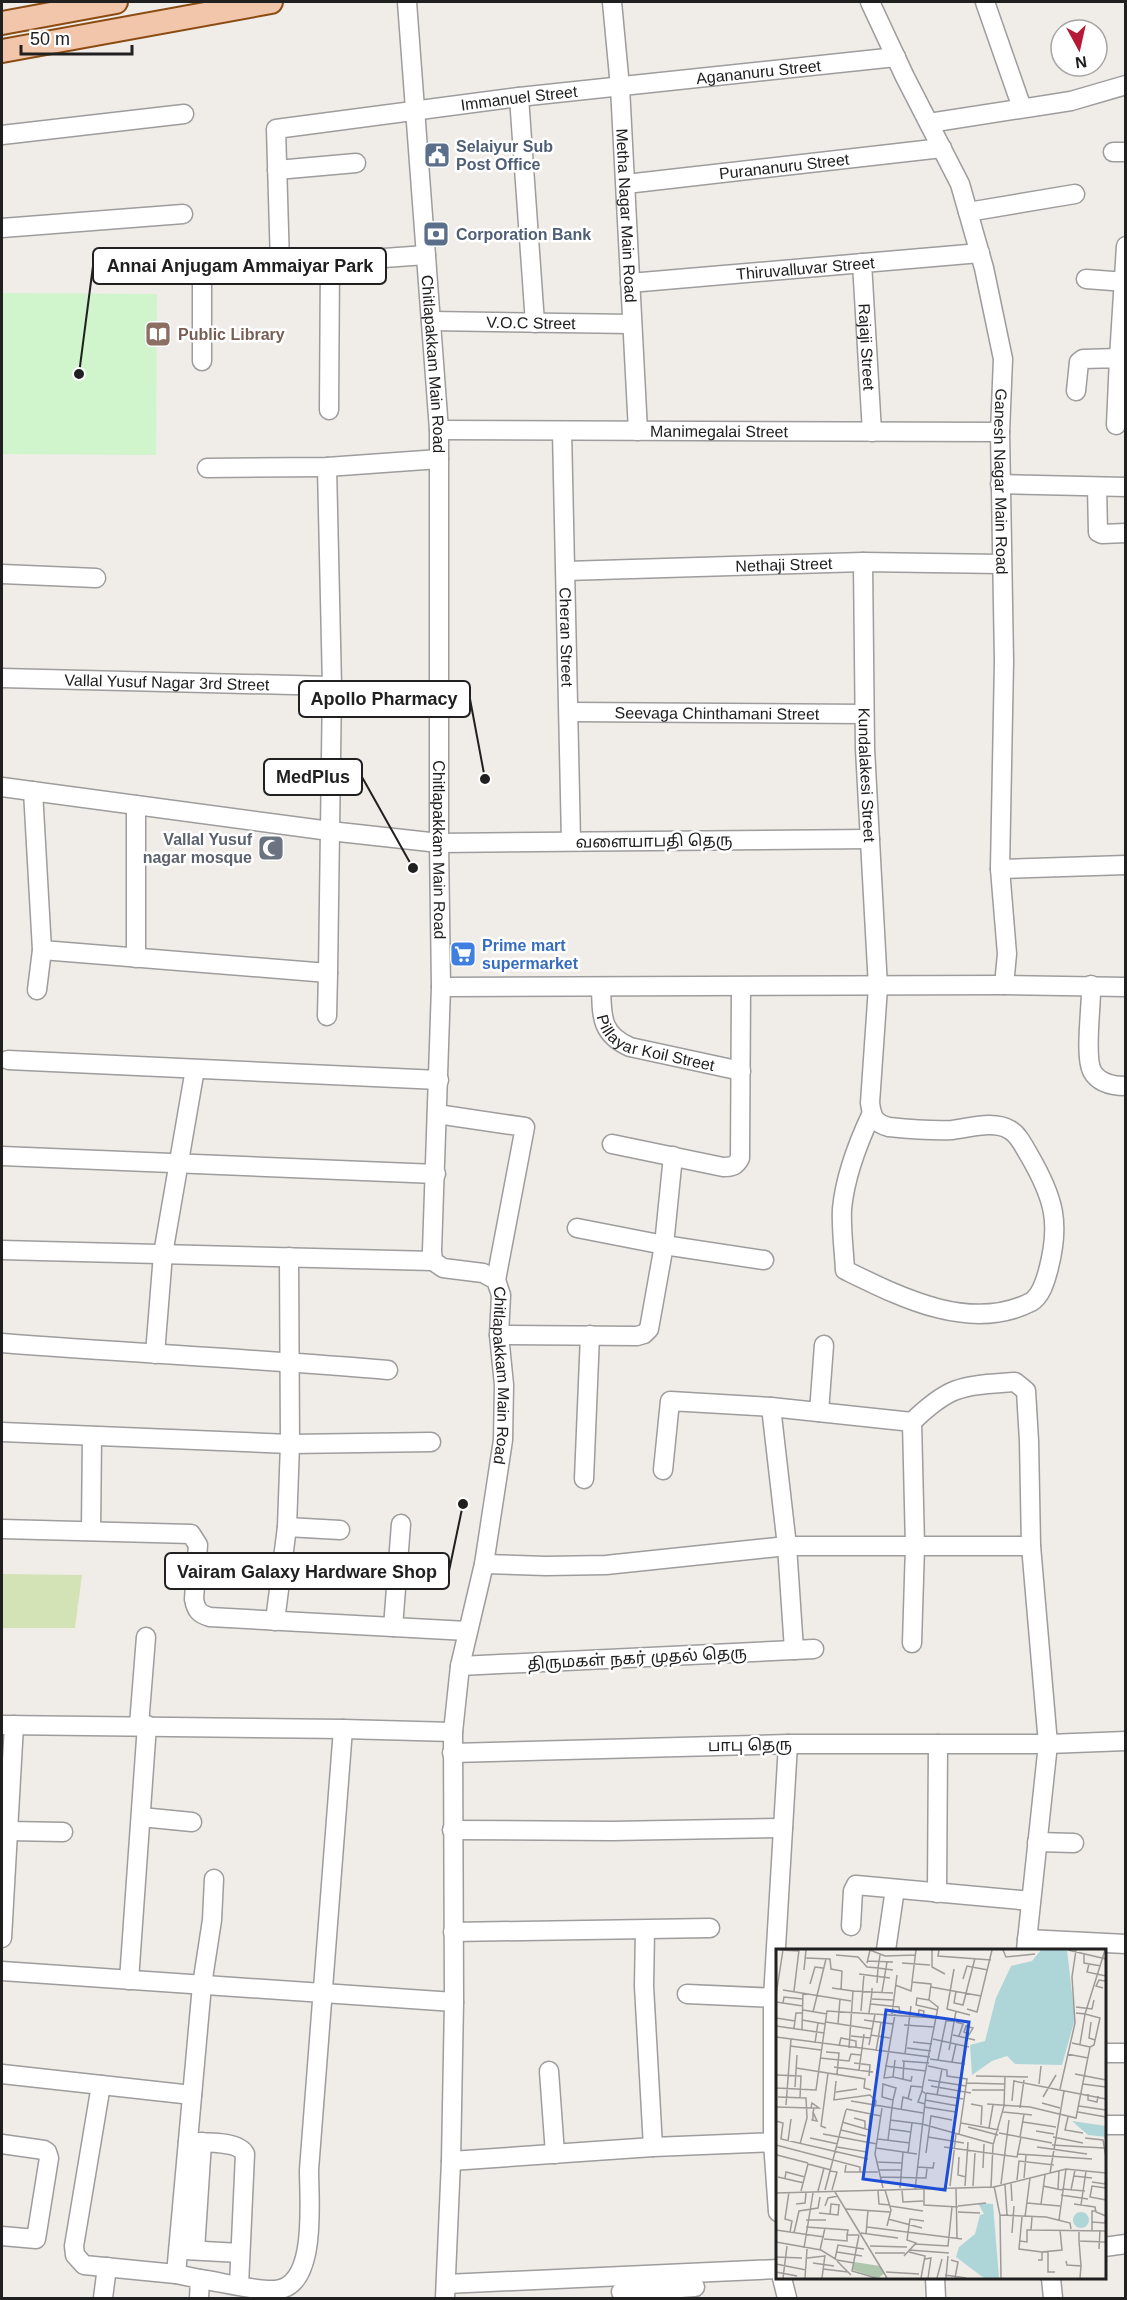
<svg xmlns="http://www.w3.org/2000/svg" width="1127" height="2300" viewBox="0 0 1127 2300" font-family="Helvetica,'Noto Sans Tamil',sans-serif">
  <rect width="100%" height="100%" fill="#f0ece8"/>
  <path fill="#d4e3b5" d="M2 1574 82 1575 75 1628H2Z"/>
  <path fill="#d0f4cb" d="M2 293 157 294 156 455 2 454Z"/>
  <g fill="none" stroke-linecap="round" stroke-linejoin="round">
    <defs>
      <g id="minor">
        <path id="s1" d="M407 2 439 430V843L441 987 432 1251 433 1261 443 1268 483 1273 496 1280 501 1295 499 1335 504 1385 503 1440 484 1564 460 1666 453 1732 454 2002 451 2161 445 2298"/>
        <path id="s2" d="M612 2 620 87 638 431"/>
        <path id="s3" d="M870 2 905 77 960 184 984 268 1003 359 1000 432 1004 661 1000 869 1007 954 1004 985"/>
        <path d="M985 2 1022 108"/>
        <path d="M519 97 535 323"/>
        <path d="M929 123 1071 101 1126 85"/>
        <path d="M2 135 184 114"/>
        <path d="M1113 152H1126"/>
        <path d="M277 170 356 163"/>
        <path id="s4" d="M626 184 942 148"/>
        <path d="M968 212 1075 194"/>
        <path d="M2 228 183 214"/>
        <path d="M1126 246 1119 358 1126 359"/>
        <path id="s5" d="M862 263 872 432"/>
        <path id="s6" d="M280 264 276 129 519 97 896 57"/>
        <path d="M1086 279 1126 282"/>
        <path id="s7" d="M630 283 980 253"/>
        <path id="s8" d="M431 321 632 324"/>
        <path d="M202 361V271L426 255"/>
        <path d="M1076 391 1079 362 1083 359 1119 358 1116 425"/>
        <path d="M329 410 330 261"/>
        <path id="s9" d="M439 430 1000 432"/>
        <path id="s10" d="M562 431 571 841"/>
        <path d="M207 468 327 467 439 459"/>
        <path d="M1000 484 1126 487"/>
        <path d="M1097 487 1098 532 1102 534 1126 533"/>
        <path id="s11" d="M863 562 865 749 878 987 870 1103C872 1117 874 1123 889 1127 909 1129 931 1131 952 1130 970 1128 994 1120 1010 1130 1019 1135 1024 1147 1029 1155 1054 1198 1061 1223 1048 1271 1045 1282 1041 1296 1031 1302 970 1333 900 1297 845 1270 844 1250 841 1229 842 1209 845 1176 857 1145 871 1115"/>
        <path id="s12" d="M566 571 863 562 1001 564"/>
        <path d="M2 574 96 578"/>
        <path id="s13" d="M2 678 332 686"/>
        <path id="s14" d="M569 712 864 714"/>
        <path d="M2 787 330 831 439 843 870 839"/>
        <path d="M33 791 42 950 37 990"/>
        <path d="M136 805V958"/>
        <path d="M1000 869 1126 865"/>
        <path d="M42 950 328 973 332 686 327 467"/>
        <path d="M1091 985C1092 1005 1084 1055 1092 1071 1099 1084 1113 1086 1126 1086"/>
        <path d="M441 987 1004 985 1126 987"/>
        <path id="s15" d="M601 987C602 1015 600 1034 630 1047L741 1071"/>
        <path d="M327 1016 328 973"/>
        <path d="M8 1060 439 1080"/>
        <path d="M437 1114 525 1127 496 1280"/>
        <path d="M612 1144 723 1167C732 1167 736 1166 740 1158L741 987"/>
        <path d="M2 1156 436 1174"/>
        <path d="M577 1228 664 1245 764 1260"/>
        <path d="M2 1250 433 1261"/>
        <path d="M499 1335 637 1336 644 1334 649 1329 664 1245 673 1156"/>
        <path d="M2 1343C130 1353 260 1359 388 1370"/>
        <path d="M155 1354 163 1254 195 1069"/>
        <path d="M771 1407 787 1546 794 1650"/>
        <path d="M819 1412 824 1345"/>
        <path d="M912 1422C951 1384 963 1386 1015 1382L1026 1391 1029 1441 1031 1546 1048 1744 1026 1950"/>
        <path d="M2 1432 290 1444 431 1442"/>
        <path d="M663 1470 670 1401 771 1407 912 1422 915 1546 912 1643"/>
        <path d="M584 1479 590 1335"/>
        <path d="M287 1527 340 1530"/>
        <path d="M2 1529 191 1534 198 1545 194 1599C196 1610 199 1614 210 1617L467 1631"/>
        <path d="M91 1530 92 1437"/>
        <path d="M484 1564 546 1566 606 1565 787 1546H1031"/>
        <path d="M275 1621 287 1527 290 1444 289 1257"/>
        <path d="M393 1627 401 1524"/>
        <path d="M460 1666 814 1649"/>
        <path d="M2 1725 343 1729 453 1732"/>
        <path d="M139 1725 146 1637"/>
        <path d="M452 1753 788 1744H1048L1126 1741"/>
        <path d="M141 1817 192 1822"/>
        <path d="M452 1830 612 1831 783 1828"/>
        <path d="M8 1831 63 1832"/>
        <path d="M1037 1842 1074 1843"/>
        <path d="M937 1893 938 1744"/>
        <path d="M851 1926 853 1891 856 1885 1031 1901"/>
        <path d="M645 1930 644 1986 653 2147"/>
        <path d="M453 1932 710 1928"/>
        <path d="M2 1938 14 1725"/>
        <path d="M1027 1939 1126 1944"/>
        <path d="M886 1950 895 1889"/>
        <path d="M2 1971 454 2002"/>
        <path d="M129 1980 147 1725"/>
        <path d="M687 1994 778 1998"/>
        <path d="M1104 2053H1126"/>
        <path d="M549 2071 555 2154"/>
        <path d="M2 2074 192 2095"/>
        <path d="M101 2085 74 2246 75 2255 84 2265 176 2274"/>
        <path d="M1104 2125H1126"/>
        <path d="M188 2142C203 2143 238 2140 245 2154L239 2285"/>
        <path d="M2 2144 44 2150 47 2152 49 2158 36 2239 2 2236"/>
        <path d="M451 2161 653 2147 778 2142"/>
        <path d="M778 2212 773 2142V1998L788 1744"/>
        <path d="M1104 2247 1126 2244"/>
        <path d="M185 2250 240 2253"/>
        <path d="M195 2250 202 2142"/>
        <path d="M782 2278 787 2298"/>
        <path d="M935 2278 936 2298"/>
        <path d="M1051 2278 1053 2298"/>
        <path d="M200 2279C221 2282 255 2291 275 2290 318 2288 309 2200 309 2170L343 1729"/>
        <path d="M446 2284 778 2269"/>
        <path d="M621 2292 695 2287"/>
        <path d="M103 2298 107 2267"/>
        <path d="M199 2298 200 2279 176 2274 202 1985 212 1920 214 1879"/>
      </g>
      <g id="major">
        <path d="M2 23 116 2"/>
        <path d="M2 51 271 2"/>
      </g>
    </defs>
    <use href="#minor" stroke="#9d9d9d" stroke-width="21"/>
    <use href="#major" stroke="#8a4c12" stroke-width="26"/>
    <use href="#minor" stroke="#fff" stroke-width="18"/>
    <use href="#major" stroke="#f1c6ab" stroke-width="22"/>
  </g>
  <defs>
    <symbol id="civic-square" viewBox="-11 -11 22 22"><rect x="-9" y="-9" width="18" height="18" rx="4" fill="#5c6f8a" stroke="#fff"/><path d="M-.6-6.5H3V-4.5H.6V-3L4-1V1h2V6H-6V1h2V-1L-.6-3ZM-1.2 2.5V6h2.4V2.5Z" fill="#fff"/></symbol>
    <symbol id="bank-square" viewBox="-11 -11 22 22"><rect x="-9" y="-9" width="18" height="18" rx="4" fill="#5c6f8a" stroke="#fff"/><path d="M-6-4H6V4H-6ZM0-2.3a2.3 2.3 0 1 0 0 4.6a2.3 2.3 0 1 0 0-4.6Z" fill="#fff"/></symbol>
    <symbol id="library-square" viewBox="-11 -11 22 22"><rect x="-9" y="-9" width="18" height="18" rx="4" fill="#8d6e63" stroke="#fff"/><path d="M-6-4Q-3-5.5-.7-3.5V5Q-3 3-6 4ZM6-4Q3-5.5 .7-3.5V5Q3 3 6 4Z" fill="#fff"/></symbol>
    <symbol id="mosque-square" viewBox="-11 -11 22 22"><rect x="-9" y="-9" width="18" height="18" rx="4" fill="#6b7280" stroke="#fff"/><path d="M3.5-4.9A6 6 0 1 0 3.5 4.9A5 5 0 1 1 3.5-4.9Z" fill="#fff"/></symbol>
    <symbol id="supermarket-square" viewBox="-11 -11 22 22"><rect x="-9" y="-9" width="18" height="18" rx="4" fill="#3f7fe0" stroke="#fff"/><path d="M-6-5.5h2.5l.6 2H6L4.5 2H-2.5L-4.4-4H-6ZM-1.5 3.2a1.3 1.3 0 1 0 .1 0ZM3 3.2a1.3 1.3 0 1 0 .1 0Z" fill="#fff"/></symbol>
  </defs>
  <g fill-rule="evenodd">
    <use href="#civic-square" x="422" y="140" width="30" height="30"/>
    <use href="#bank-square" x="421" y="219" width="30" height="30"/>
    <use href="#library-square" x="143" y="319" width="30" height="30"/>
    <use href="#mosque-square" x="256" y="833" width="30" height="30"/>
    <use href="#supermarket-square" x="448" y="939" width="30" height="30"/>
  </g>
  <g text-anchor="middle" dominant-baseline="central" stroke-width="5" stroke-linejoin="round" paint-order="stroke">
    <g font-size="16" fill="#202020" stroke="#fff">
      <text stroke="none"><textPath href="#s6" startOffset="621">Agananuru Street</textPath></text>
      <text stroke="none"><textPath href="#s6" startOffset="380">Immanuel Street</textPath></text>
      <text stroke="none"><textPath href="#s4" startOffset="159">Purananuru Street</textPath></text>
      <text stroke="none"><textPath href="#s2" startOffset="214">Metha Nagar Main Road</textPath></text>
      <text stroke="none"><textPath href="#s7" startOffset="176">Thiruvalluvar Street</textPath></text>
      <text stroke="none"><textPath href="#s8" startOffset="100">V.O.C Street</textPath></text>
      <text stroke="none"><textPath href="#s5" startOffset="84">Rajaji Street</textPath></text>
      <text stroke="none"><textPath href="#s1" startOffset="363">Chitlapakkam Main Road</textPath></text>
      <text stroke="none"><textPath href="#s9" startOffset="280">Manimegalai Street</textPath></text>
      <text stroke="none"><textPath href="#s3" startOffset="506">Ganesh Nagar Main Road</textPath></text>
      <text stroke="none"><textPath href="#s12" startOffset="218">Nethaji Street</textPath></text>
      <text stroke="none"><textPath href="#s10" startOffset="206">Cheran Street</textPath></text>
      <text stroke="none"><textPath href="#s13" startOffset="165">Vallal Yusuf Nagar 3rd Street</textPath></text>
      <text stroke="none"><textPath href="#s14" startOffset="148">Seevaga Chinthamani Street</textPath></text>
      <text stroke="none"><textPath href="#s11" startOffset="213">Kundalakesi Street</textPath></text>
      <text transform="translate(654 841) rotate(-1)">வளையாபதி தெரு</text>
      <text stroke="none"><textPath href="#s1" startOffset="849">Chitlapakkam Main Road</textPath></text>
      <text stroke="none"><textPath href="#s15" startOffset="93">Pillayar Koil Street</textPath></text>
      <text stroke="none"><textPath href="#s1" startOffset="1424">Chitlapakkam Main Road</textPath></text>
      <text transform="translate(637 1658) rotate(-3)">திருமகள் நகர் முதல் தெரு</text>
      <text transform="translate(750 1745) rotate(-1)">பாபு தெரு</text>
    </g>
    <g font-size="16" font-weight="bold" fill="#4e5e75" stroke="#fff" text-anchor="start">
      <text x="456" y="146">Selaiyur Sub<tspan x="456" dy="18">Post Office</tspan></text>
      <text x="456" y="234">Corporation Bank</text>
    </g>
    <g font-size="16" font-weight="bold" fill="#785e54" stroke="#fff" text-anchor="start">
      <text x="178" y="334">Public Library</text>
    </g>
    <g font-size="16" font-weight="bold" fill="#5b616d" stroke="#fff" text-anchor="end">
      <text x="252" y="839">Vallal Yusuf<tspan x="252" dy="18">nagar mosque</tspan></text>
    </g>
    <g font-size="16" font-weight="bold" fill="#366cbe" stroke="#fff" text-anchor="start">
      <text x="482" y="945">Prime mart<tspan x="482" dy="18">supermarket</tspan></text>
    </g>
  </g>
  <g transform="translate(776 1949)">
    <rect width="330" height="330" fill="#f0ece8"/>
    <path d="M78 313 104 317 109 324 102 329 77 321Z" fill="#adc6ac"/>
    <path d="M265 1H291L299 70 286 116 239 115 231 107 216 112 196 126 194 96 209 92 220 49 235 17 256 12ZM296 172 330 177V188L312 186ZM202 254 217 255 223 329H208L180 308 183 298 199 285 204 266 208 265ZM297 271a8 8 0 1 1 16 0a8 8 0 1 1-16 0Z" fill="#aed6d8"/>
    <path fill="none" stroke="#9d9a98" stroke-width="1.5" d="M4 1 23 2M156 1V18L169 25M163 1 162 7 215 11M227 1 230 8 259 5M292 1 330 10M308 5V14L325 17M60 6 82 8 91 18 102 19 101 34M104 6 102 19 117 21M30 9 54 10 55 20 66 22 65 40M91 12 117 13M91 14 94 1 109 7 139 6M126 14 154 16M313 15 311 23 330 27M178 20 171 60 194 66M28 21 30 1M83 25 114 29M187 30 191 17 212 21M34 35 39 18 47 19M119 36 135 42 136 34M155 38 205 47M56 39 77 42 73 99M327 39 320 37 323 31 329 32M7 41 75 52M18 42 23 1M77 42 96 43V39M180 42 178 54 187 56 199 9M106 43 111 13M0 46 7 1M96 50 117 51M153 51 141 49 140 56 162 61M0 53 27 57M7 54 8 48 27 50M95 55 123 58 124 65M300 58 316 60 318 51M191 60 201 63 216 1M27 61 51 65M85 62 88 25M37 63 50 10M93 64 96 43 117 44M300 64 309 65 304 95M116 65 121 26M142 68 143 61 148 62 147 68M0 69 19 72M26 71 49 75M88 71 117 75M50 73 96 80M180 73 187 75 183 87M315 73 313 89 319 91M62 75 64 50M128 76 158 78M0 77 48 84M18 79 20 64H27M26 80 27 44M95 86 99 65M177 86 199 91M75 87 95 89M0 88 154 108M191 89 197 79 190 77 188 83 193 85M157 90 193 98M137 93 156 95M39 94 42 74M296 94 314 98M93 96 95 86 114 89M14 97 45 101M63 97 65 89 80 92V99M131 99 155 102M173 101 180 62M100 102 105 73M50 103 63 104 61 125M129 105 135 57M291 105 312 109M44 109 73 112 75 105 85 106M154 110 189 115M119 111 117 128 135 132 136 127M162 111 170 72H178M126 112 153 114M176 113 180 95M78 114 94 116 93 127M186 115 191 89M109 117 150 122M152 117 171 121V127L191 130 183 185M58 118 97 123M20 119 89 130 88 139 95 141M83 121 88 85M299 125 330 131M0 126 25 127 24 149M200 127 252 128M117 128 108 129 119 65M127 130 128 112M152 131 190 137M60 132 58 151 94 146 100 152 99 158M238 132 330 150M190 134 228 135M263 135 265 117M307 135 330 138M155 137 195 144M19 138 21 106M0 139 40 141 51 62 160 69M284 140 299 74 296 28 300 1M196 141H228M146 142 142 153 149 155M60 143 81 140M150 144 187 150M312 145V151L321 153 322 147M161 146 166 120M2 148 30 149 31 169 24 195M267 148 280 126M132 150 135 137 146 138M149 151 182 157M75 152 147 164M236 152 238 131M266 154 284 159M195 155 206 157 205 176M211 155 254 158 300 169 314 98 318 96 324 69 309 65 329 1M10 156 15 90M303 157 330 161M0 158 35 159 36 154 43 159H35M148 158 180 163M106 159 99 205 107 239M244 159 248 131M70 160 105 167M125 161 127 148 136 151M37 163 41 172 36 171 37 169V163L38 160M227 163 256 166M302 163 330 168M292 168 289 181 307 184M78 169 89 172V180M114 171 146 175 218 195M0 172 7 174 5 190 92 210M66 173 93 181 94 166M247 173 280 178M185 174 223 181M192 178 222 186M50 179 45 177 52 124M213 179 217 156M113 180 135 183M65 181 90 187M260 182 278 185M223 184 276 194M47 185 101 195M152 188 188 194M244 188 248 165M277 188 307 194M34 189 62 195M309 189 327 191 330 209M102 190 134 194M112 191 117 151 106 148 107 135 120 139 117 151M12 192 15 170M0 196 84 218V223M276 196 328 199M61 198 91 203 89 213M168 198 241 208 245 188M261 198 311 205M100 199 141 205M132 204 136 174M150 204 155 167 176 171M242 205 316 210M1 206 32 214M183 208 182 226 190 228M100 213 126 214M70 216 69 223H102M141 218 157 219 158 213M207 219 208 195M102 221H125M54 222 61 223 56 241M274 224 288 142M298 227 316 229M2 228 28 234M104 228 150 229 151 219M9 229 10 223 29 228M248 229 250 206M241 231 243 212 278 216M316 233 329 235 330 229M235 234 236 252M225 235 233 171M229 236 231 266M174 237 180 185M189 237 192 193M197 237 199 204M218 237 224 266 225 329M267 237 286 241M215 238 217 196 228 157 229 127M124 239 127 203M180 239 181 289M330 239 316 237 314 248 330 251M148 240V256L182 258M282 240 283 222M286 240 309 242M49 241 70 161M109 241 115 261 111 277M126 241 127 253 147 252M139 241 150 145 146 142 147 135 162 58 153 51 155 35 136 33 140 1M295 241 299 221M25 242 32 215 55 221M42 242 48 219M102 242 103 255 114 256M13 243 9 270 16 272 14 283M59 243 111 329M0 244 218 238 290 220 330 224M285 246 312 250M251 254 284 257M20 255 29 254 30 244M265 255 269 226M298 255 319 258 320 263 330 267M305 256 310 222M49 257 52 249 62 247M114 257 147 262M182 257 210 254M70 260 114 263M182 263 204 264M43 264 62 266 63 256M54 266 55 255 64 256M224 266 270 268 294 274 295 280M246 268 243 300 266 303M249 268 254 229M256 268 255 281 330 282M112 270 146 279M30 271H50M283 271 290 220M316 273 329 274 330 268M30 278 72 281 71 286M91 278 186 290M0 281 48 288M316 281V262H319M303 283V292L330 293M18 284 23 262 42 259 44 248M85 284 122 289M236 284 238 257M90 285 92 261M83 286 76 322 100 329M48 290 71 292V286H83M244 292 251 293V281H255M303 292 305 317M0 293 45 301 61 311 78 314M139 295 172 297 176 258M94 297 131 298M28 299 37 244M323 300 324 281M44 301 49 279M133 301 173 304M272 302V323H279M61 303 86 307M133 303 149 307 145 329M99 304H129M128 307 140 294 131 291 134 270 148 272M0 308 26 309M31 309 49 307M59 310 62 296 88 300M149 310 155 309 152 329M175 311 182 313 179 329M262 311H266V303L286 301 284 281M61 312 75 326M290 312 291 316 305 317 304 329M37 314 58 317M0 315 30 321M47 320 72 323M0 323 21 327M110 323 143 325M169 326 190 329M7 329 11 297M29 329 31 300M46 329 49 306M161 329 166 310M170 329 172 307"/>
    <path fill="#1d4ed8" fill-opacity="0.15" stroke="#1d4ed8" stroke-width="3" d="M110 61 193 73 169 241 87 230Z"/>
    <rect width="330" height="330" fill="none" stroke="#202020" stroke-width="3"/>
  </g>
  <path fill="none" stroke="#202020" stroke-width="2" d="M79 374L93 266M485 779L470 699M413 868L362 777M463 1504L449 1571"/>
  <g fill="#202020" stroke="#fff" stroke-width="2">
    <circle cx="79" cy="374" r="6"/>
    <circle cx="485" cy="779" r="6"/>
    <circle cx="413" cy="868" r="6"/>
    <circle cx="463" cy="1504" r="6"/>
  </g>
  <g fill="#fff" stroke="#202020" stroke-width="2">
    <rect x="93" y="248" width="293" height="36" rx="6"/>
    <rect x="299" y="681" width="171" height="36" rx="6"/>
    <rect x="264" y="759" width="98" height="36" rx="6"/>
    <rect x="165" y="1553" width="284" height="36" rx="6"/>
  </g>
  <g font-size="18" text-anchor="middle" font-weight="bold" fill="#202020">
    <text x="240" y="272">Annai Anjugam Ammaiyar Park</text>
    <text x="384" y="705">Apollo Pharmacy</text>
    <text x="313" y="783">MedPlus</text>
    <text x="307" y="1578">Vairam Galaxy Hardware Shop</text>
  </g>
  <rect width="1127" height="2300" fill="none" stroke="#202020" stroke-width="6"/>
  <g transform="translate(1079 48) rotate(172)"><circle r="28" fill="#ffffff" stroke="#a6a6a6" stroke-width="1.5"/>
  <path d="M0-4.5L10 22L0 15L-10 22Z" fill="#b81837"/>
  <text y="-9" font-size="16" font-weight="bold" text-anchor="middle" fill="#202020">N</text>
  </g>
  <path d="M21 45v9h111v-9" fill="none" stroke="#202020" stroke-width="3"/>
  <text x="30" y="45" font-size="18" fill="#202020" stroke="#ffffff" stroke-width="4.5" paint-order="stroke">50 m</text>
</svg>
